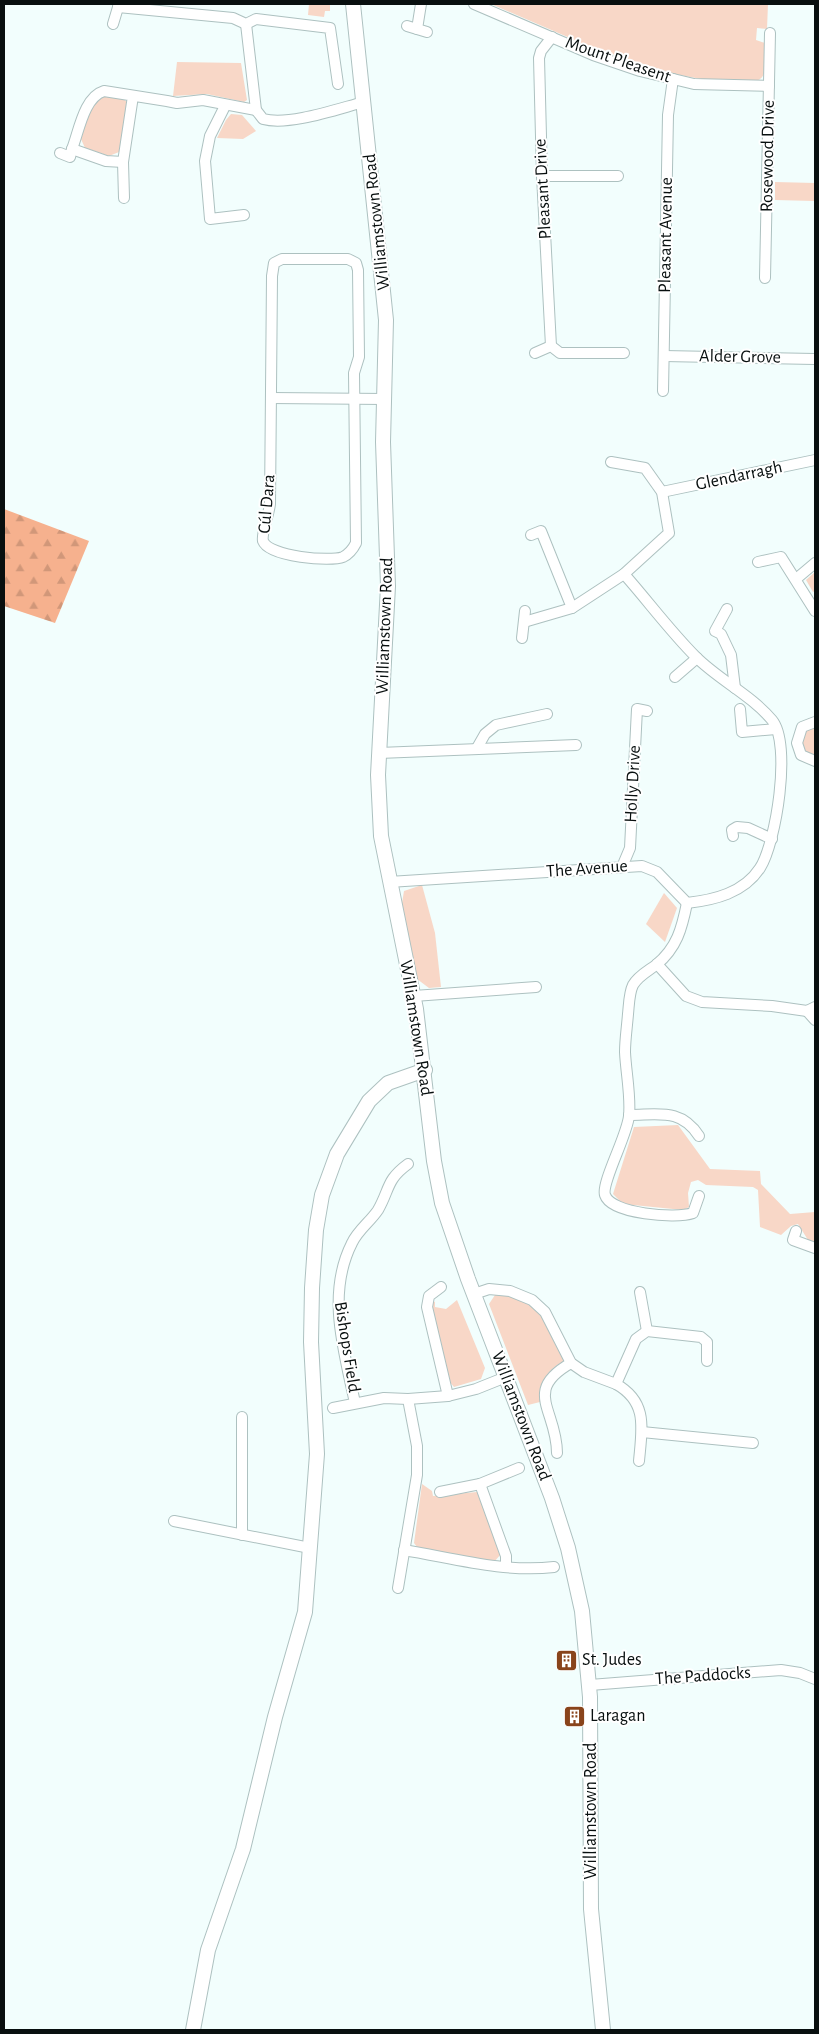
<svg xmlns="http://www.w3.org/2000/svg" width="819" height="2034" viewBox="0 0 819 2034" font-family="'Alegreya Sans',sans-serif">
  <defs>
    <pattern id="forest-firs" width="22" height="20" patternUnits="userSpaceOnUse" patternTransform="scale(1.25)"><rect width="22" height="20" fill="#f6b18e"/><path d="M5 1l3.5 6h-7zM16 11l3.5 6h-7z" fill="#d19779"/></pattern>
  </defs>
  <rect width="100%" height="100%" fill="#f2fefd"/>
  <g fill="#f8d7c7">
    <path d="M309 4H330V11H325L324 17 308 15Z"/>
    <path d="M491 4H768L767 29 757 28 756 40 765 43C765 56 770 75 757 81L706 80 675 74 593 48Z"/>
    <path d="M177 62 241 63 247 100 244 102 207 94 173 96Z"/>
    <path d="M105 96 122 98 127 102 119 152 109 156 85 148 81 139C86 125 89 102 105 96Z"/>
    <path d="M231 114 242 115 256 131 243 139 217 138 226 120Z"/>
    <path d="M775 182 815 183V201L775 200Z"/>
    <path d="M815 572V591L813 592 806 580Z"/>
    <path d="M815 726V756L804 751 800 744 806 728Z"/>
    <path d="M422 885 435 933 441 987 429 988 417 979 401 909 404 891Z"/>
    <path d="M664 893 677 908 665 942 646 924Z"/>
    <path d="M678 1125 710 1169 760 1171 761 1184 790 1214 815 1212V1242L808 1240 798 1224 791 1226 781 1235 760 1227 758 1190 753 1187 706 1185 698 1180 691 1182 688 1193 689 1207 683 1210 623 1204 613 1194 634 1127Z"/>
    <path d="M501 1293C544 1304 547 1324 564 1361 547 1370 539 1382 540 1402L528 1405 489 1304 495 1295Z"/>
    <path d="M431 1300 435 1302V1307L446 1309 457 1300 485 1368 481 1379 454 1387 448 1380 431 1310Z"/>
    <path d="M422 1484 432 1491 433 1496 477 1492 501 1554 494 1562 417 1547 414 1543Z"/>
  </g>
  <path fill="url(#forest-firs)" d="M4 509 89 541 55 623 4 606Z"/>
  <g fill="none" stroke-linecap="round" stroke-linejoin="round">
    <defs>
      <g id="street">
        <path d="M474 4 593 55 640 71 694 84 769 86"/>
        <path d="M118 7 233 18 246 24 256 19 330 28 338 84"/>
        <path d="M113 24 119 4"/>
        <path d="M246 24 256 110 263 119C289 126 337 109 364 102"/>
        <path d="M407 26 427 32"/>
        <path d="M417 29 421 4"/>
        <path d="M133 96 123 162 106 161 72 149C79 131 84 97 104 91L167 101 177 103 203 100 256 110"/>
        <path d="M225 106 210 136 205 161 210 219 244 215"/>
        <path d="M60 153 70 157 72 149"/>
        <path d="M123 162 124 198"/>
        <path d="M542 176H618"/>
        <path d="M282 259H348L356 263 358 270 359 357 354 373 356 543C353 549 349 554 343 557 331 562 269 557 263 541 261 534 269 514 270 504L272 276 274 263Z"/>
        <path d="M765 278 770 33"/>
        <path d="M551 346 542 176 539 58 541 51 552 37"/>
        <path d="M535 353 551 346 560 353H624"/>
        <path d="M664 356 815 359"/>
        <path d="M663 391 668 115 673 79"/>
        <path d="M271 398 385 399"/>
        <path d="M662 492 815 460"/>
        <path d="M531 535 541 531 572 608"/>
        <path d="M758 562 781 557 815 611"/>
        <path d="M796 579 815 563"/>
        <path d="M727 609 715 631 721 634 731 655 735 688"/>
        <path d="M524 622 572 608 624 574 669 533 662 492 645 468 611 462"/>
        <path d="M522 638 525 611"/>
        <path d="M675 677 697 658"/>
        <path d="M740 709 742 732 776 729"/>
        <path d="M815 722 802 727 797 743 801 755 815 761"/>
        <path d="M477 748 485 734 496 725 547 714"/>
        <path d="M379 753 576 745"/>
        <path d="M733 836 732 830 737 827 748 828 772 839"/>
        <path d="M622 867 630 848 637 709 647 711"/>
        <path d="M389 882 642 866 657 872 687 903C714 900 744 893 760 868 776 843 792 744 772 720 751 695 719 680 696 657 670 631 648 601 624 574"/>
        <path d="M687 903C682 928 677 948 656 965 648 971 638 976 633 985 629 993 629 1005 628 1014 627 1027 625 1040 625 1052 626 1073 631 1096 629 1116 627 1136 601 1183 605 1195 611 1214 676 1219 693 1213L699 1196"/>
        <path d="M657 964 686 996 702 1002 772 1006 807 1011 815 1007"/>
        <path d="M414 996 536 987"/>
        <path d="M807 1011 815 1020"/>
        <path d="M629 1115C659 1115 681 1108 699 1136"/>
        <path d="M796 1231 793 1240 815 1248"/>
        <path d="M441 1287 429 1296 427 1307 448 1396"/>
        <path d="M640 1292 647 1331"/>
        <path d="M474 1294 489 1289 510 1291 532 1300 545 1312 571 1363 584 1372 616 1384 636 1339 647 1331 701 1337 707 1342V1361"/>
        <path d="M616 1384C648 1402 642 1428 639 1461"/>
        <path d="M355 1403C344 1351 326 1294 352 1243 358 1230 370 1222 378 1210 390 1189 386 1180 408 1164"/>
        <path d="M333 1408 384 1398 408 1399 448 1396 476 1389 506 1377"/>
        <path d="M642 1432 753 1443"/>
        <path d="M557 1453C557 1410 522 1391 571 1363"/>
        <path d="M480 1484 506 1556V1567"/>
        <path d="M440 1492 480 1484 519 1468"/>
        <path d="M174 1521 310 1548"/>
        <path d="M242 1535V1417"/>
        <path d="M404 1550C453 1558 504 1573 554 1567"/>
        <path d="M398 1588 417 1475V1446L408 1399"/>
        <path d="M590 1685 781 1670 800 1673 815 1679"/>
      </g>
      <g id="secondary">
        <path d="M353 4 386 320 383 442 388 586 378 775 381 836 416 1009 434 1161 442 1203 468 1279 552 1498 568 1548 582 1611 590 1697 591 1909 603 2030"/>
        <path d="M193 2030 208 1950 243 1849 275 1717 305 1612 317 1454 311 1342 312 1288 316 1230 322 1195 337 1154 369 1101 388 1083 425 1070"/>
      </g>
    </defs>
    <use href="#street" stroke="#adc1c0" stroke-width="12"/>
    <use href="#secondary" stroke="#adc1c0" stroke-width="16"/>
    <use href="#street" stroke="#fff" stroke-width="10"/>
    <use href="#secondary" stroke="#fff" stroke-width="14"/>
  </g>
  <defs>
    <symbol id="building-square" viewBox="-11 -11 22 22"><rect x="-9" y="-9" width="18" height="18" rx="4" fill="#89441b" stroke="#fff"/><path d="M-4-6H4V6H1V3H-1V6H-4ZM-2.5-4.3h1.7v1.8h-1.7ZM.8-4.3h1.7v1.8H.8ZM-2.5-1h1.7V.8h-1.7ZM.8-1h1.7V.8H.8Z" fill="#fff"/></symbol>
  </defs>
  <g fill-rule="evenodd">
    <use href="#building-square" x="554" y="1648" width="25" height="25"/>
    <use href="#building-square" x="562" y="1704" width="25" height="25"/>
  </g>
  <g text-anchor="middle" dominant-baseline="central" stroke-width="4" stroke-linejoin="round" paint-order="stroke">
    <g font-size="18" fill="#080f0f" stroke="#fff">
      <text transform="translate(618 60) rotate(19)">Mount Pleasent</text>
      <text transform="translate(768 156) rotate(-89)">Rosewood Drive</text>
      <text transform="translate(543 189) rotate(-93)">Pleasant Drive</text>
      <text transform="translate(377 222) rotate(-96)">Williamstown Road</text>
      <text transform="translate(666 235) rotate(-89)">Pleasant Avenue</text>
      <text transform="translate(740 357) rotate(1)">Alder Grove</text>
      <text transform="translate(739 476) rotate(-12)">Glendarragh</text>
      <text transform="translate(267 504) rotate(-85)">Cúl Dara</text>
      <text transform="translate(385 626) rotate(-88)">Williamstown Road</text>
      <text transform="translate(633 784) rotate(-87)">Holly Drive</text>
      <text transform="translate(587 869) rotate(-4)">The Avenue</text>
      <text transform="translate(416 1028) rotate(81)">Williamstown Road</text>
      <text transform="translate(347 1347) rotate(81)">Bishops Field</text>
      <text transform="translate(521 1416) rotate(69)">Williamstown Road</text>
      <text transform="translate(703 1676) rotate(-4)">The Paddocks</text>
      <text transform="translate(591 1811) rotate(-90)">Williamstown Road</text>
    </g>
    <g font-size="18" fill="#080f0f" stroke="#fff" text-anchor="start">
      <text x="582" y="1660">St. Judes</text>
      <text x="590" y="1716">Laragan</text>
    </g>
  </g>
  <rect width="819" height="2034" fill="none" stroke="#080f0f" stroke-width="10"/>
</svg>
